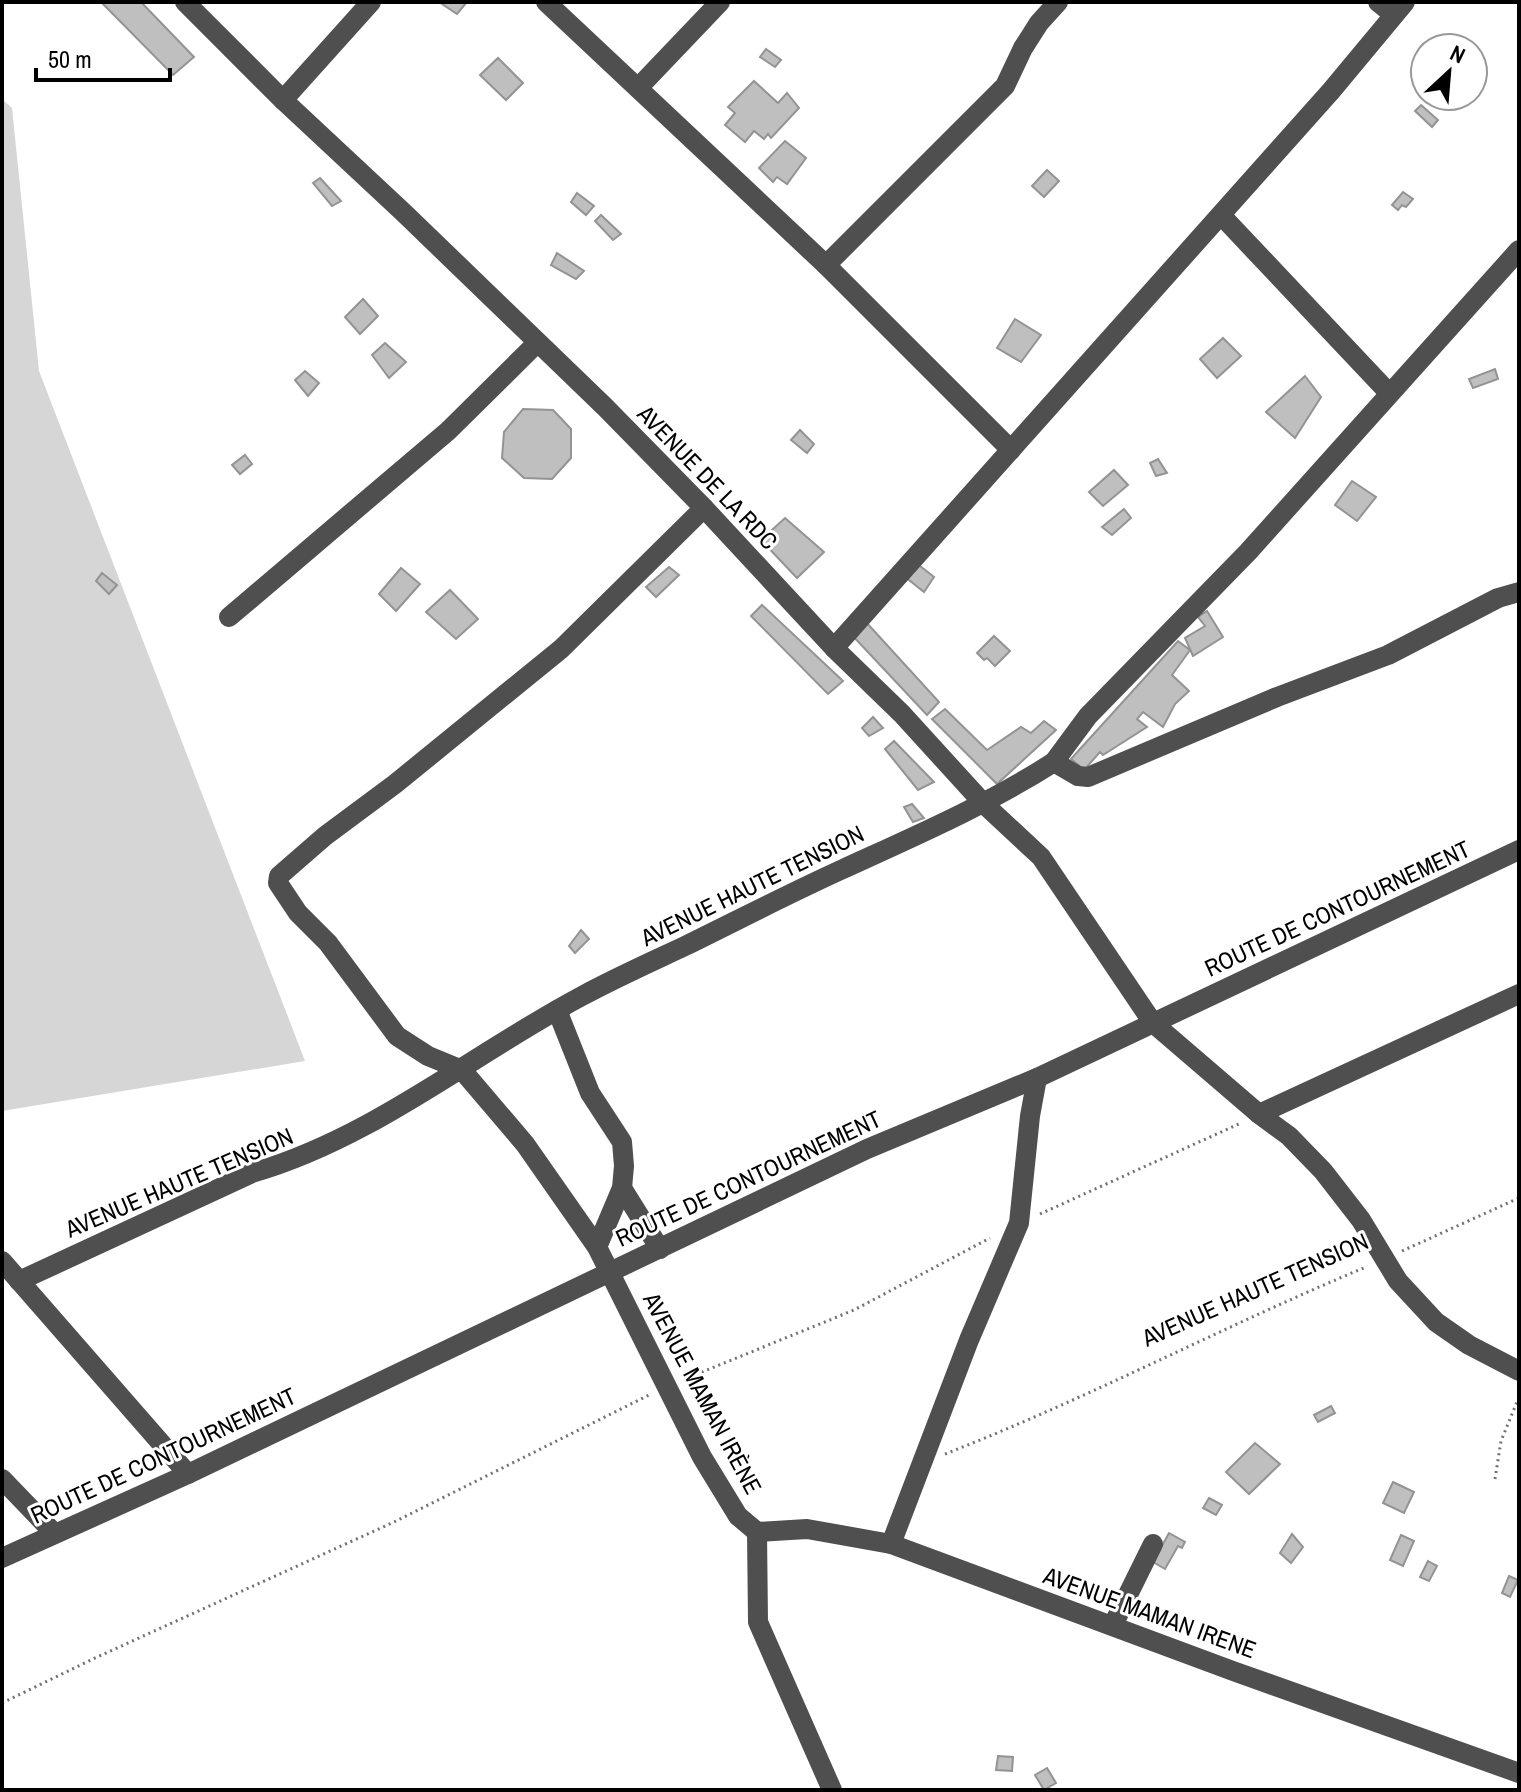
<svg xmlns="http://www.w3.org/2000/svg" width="1521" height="1792" viewBox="0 0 1521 1792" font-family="'Archivo Narrow',sans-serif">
  <rect width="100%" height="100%" fill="#fff"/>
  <path fill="#d6d6d6" d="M2 99 12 108 39 371 305 1061 2 1111Z"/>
  <g fill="#bfbfbf" stroke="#939393" stroke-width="2">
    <path d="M101 2H141L194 57 173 75Z"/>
    <path d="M439 2H467L457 14Z"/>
    <path d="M766 49 781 60 775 67 760 57Z"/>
    <path d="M498 58 523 83 506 100 480 75Z"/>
    <path d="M754 81 778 103 787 93 799 108 771 138 768 134 764 139 754 131 745 142 725 125 735 113 728 107Z"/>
    <path d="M1421 105 1438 120 1432 127 1415 111Z"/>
    <path d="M785 141 806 158 787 184 777 177 773 182 759 168Z"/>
    <path d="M1047 170 1059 181 1044 197 1032 186Z"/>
    <path d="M320 178 341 201 332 206 313 183Z"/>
    <path d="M1403 192 1413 199 1406 207 1402 205 1398 210 1392 205Z"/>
    <path d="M577 193 594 206 586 215 571 202Z"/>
    <path d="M601 215 621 234 613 240 595 221Z"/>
    <path d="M557 253 584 271 576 279 551 265Z"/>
    <path d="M363 299 378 316 360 334 345 317Z"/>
    <path d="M1015 319 1041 335 1021 362 997 348Z"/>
    <path d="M1223 338 1241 356 1217 378 1200 359Z"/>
    <path d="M385 343 406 362 389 378 372 355Z"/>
    <path d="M1495 369 1498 379 1473 388 1469 379Z"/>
    <path d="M305 371 319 383 308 396 295 380Z"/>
    <path d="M1305 376 1321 397 1295 438 1266 412Z"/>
    <path d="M523 409 553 410 571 429V458L552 479 524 478 502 458 504 432Z"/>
    <path d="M800 430 814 444 807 453 791 440Z"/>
    <path d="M245 455 252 464 240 474 232 465Z"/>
    <path d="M1158 459 1167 473 1156 476 1150 463Z"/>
    <path d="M1114 470 1128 485 1103 506 1089 492Z"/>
    <path d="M1352 481 1376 497 1357 521 1335 505Z"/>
    <path d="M1124 509 1131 518 1112 535 1102 527Z"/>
    <path d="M785 518 824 552 797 578 761 540Z"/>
    <path d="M915 562 934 577 924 592 904 576Z"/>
    <path d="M669 567 679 575 656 597 646 587Z"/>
    <path d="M401 568 420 584 396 611 379 594Z"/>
    <path d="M102 573 117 585 109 594 96 581Z"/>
    <path d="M450 590 478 619 456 639 426 612Z"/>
    <path d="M762 605 843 681 828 694 751 616Z"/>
    <path d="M1207 611 1223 637 1193 656 1185 638 1205 626 1198 617Z"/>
    <path d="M865 621 939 702 927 715 851 634Z"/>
    <path d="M994 636 1010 651 995 666 987 658 984 660 977 653Z"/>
    <path d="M1178 641 1190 650 1172 675 1189 691 1175 704 1163 727 1143 712 1137 719 1147 727 1103 755 1100 752 1084 770 1071 759Z"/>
    <path d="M945 709 987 750 1021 727 1031 733 1044 721 1056 730 997 784 932 719Z"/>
    <path d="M873 717 883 728 869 736 862 728Z"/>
    <path d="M894 741 934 782 918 790 885 749Z"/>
    <path d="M912 804 924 818 913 822 904 807Z"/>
    <path d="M581 930 589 939 575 953 569 946Z"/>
    <path d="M1331 1406 1335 1413 1318 1422 1314 1415Z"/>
    <path d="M1255 1443 1280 1464 1249 1494 1226 1472Z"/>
    <path d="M1393 1482 1414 1492 1404 1513 1383 1503Z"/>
    <path d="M1209 1498 1222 1505 1216 1515 1203 1508Z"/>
    <path d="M1169 1533 1185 1542 1182 1548 1178 1546 1165 1569 1153 1562Z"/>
    <path d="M1292 1534 1303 1547 1291 1563 1280 1553Z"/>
    <path d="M1401 1535 1414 1541 1403 1566 1390 1560Z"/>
    <path d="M1428 1561 1437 1566 1429 1581 1420 1577Z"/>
    <path d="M1509 1576 1518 1580 1510 1597 1502 1593Z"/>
    <path d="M998 1756 1013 1757 1012 1771 996 1770Z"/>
    <path d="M1047 1768 1056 1783 1044 1790 1035 1775Z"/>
  </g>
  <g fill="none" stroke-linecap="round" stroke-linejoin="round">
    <g stroke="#717171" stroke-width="3" stroke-dasharray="2 4" stroke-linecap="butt">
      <path d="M1040 1214 1241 1123"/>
      <path d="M1402 1251 1519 1198"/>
      <path d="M685 1379 854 1310 990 1238"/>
      <path d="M945 1454C1089 1398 1224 1326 1366 1267"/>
      <path d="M1495 1479 1501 1441 1519 1397"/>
      <path d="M2 1703 95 1658 394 1522 649 1395"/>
    </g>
    <g stroke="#4f4f4f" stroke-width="20">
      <path d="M185 2 283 100 403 212 605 407 704 508 834 648 902 714 984 804 1041 857 1153 1023 1259 1114 1289 1136 1323 1171 1361 1220 1398 1281 1436 1322 1469 1345 1519 1371"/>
      <path d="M546 2 826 265 1011 450"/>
      <path d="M1378 2 1394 15"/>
      <path d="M638 88 720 2"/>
      <path d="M283 100 371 2"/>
      <path d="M1221 215 1389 393"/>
      <path d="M826 265 1005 86 1023 48 1039 23 1058 2"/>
      <path d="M704 508 561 649 395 784 325 836 279 876 278 883 298 913 328 943 397 1036 428 1056 462 1070 525 1144 597 1247 702 1457 738 1516 757 1532"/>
      <path d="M229 617 448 431 537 343"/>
      <path d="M834 648 1331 91 1405 2"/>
      <path d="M1054 762 1088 716 1248 552 1519 250"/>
      <path d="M557 1010 590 1093 622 1142 624 1166 622 1188 597 1247"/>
      <path d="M1259 1114 1519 994"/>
      <path d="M622 1188 660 1249"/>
      <path d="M2 1261 188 1474"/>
      <path d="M19 1281 252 1173C373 1138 471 1055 582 996 615 978 651 962 685 946 738 920 790 893 843 869 915 836 987 805 1054 762L1078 776 1088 777 1277 697 1388 655 1498 598 1519 592"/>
      <path d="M2 1479 54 1533"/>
      <path d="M757 1532 807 1529 891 1544 1233 1671 1519 1773"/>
      <path d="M757 1532 758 1622 832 1790"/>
      <path d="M891 1544 969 1340 1019 1223 1030 1116 1037 1078"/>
      <path d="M2 1558 188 1474 867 1149 1037 1078 1519 850"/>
      <path d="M1113 1625 1153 1544"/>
    </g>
  </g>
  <g text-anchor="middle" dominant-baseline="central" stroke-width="6" stroke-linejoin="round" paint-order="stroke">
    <g font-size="24" fill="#000" stroke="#fff">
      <text transform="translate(708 477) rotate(46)">AVENUE DE LA RDC</text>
      <text transform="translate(752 885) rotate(-26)">AVENUE HAUTE TENSION</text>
      <text transform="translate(1337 908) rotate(-25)">ROUTE DE CONTOURNEMENT</text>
      <text transform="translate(748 1178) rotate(-25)">ROUTE DE CONTOURNEMENT</text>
      <text transform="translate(179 1182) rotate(-23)">AVENUE HAUTE TENSION</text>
      <text transform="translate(1255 1289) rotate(-24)">AVENUE HAUTE TENSION</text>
      <text transform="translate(703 1393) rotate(62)">AVENUE MAMAN IRÈNE</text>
      <text transform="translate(163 1455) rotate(-25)">ROUTE DE CONTOURNEMENT</text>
      <text transform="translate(1150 1612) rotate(20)">AVENUE MAMAN IRENE</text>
    </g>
  </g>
  <rect width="1521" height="1792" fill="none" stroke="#000000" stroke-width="8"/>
  <g transform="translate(1449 72) rotate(26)"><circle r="38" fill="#ffffff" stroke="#999999" stroke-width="2"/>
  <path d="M0-6L14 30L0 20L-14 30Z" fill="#000000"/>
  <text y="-12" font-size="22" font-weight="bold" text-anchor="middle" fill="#000000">N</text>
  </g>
  <path d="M36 68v12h134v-12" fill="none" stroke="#000000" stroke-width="4"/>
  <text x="48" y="68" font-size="24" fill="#000000" stroke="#ffffff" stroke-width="6" paint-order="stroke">50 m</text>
</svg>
